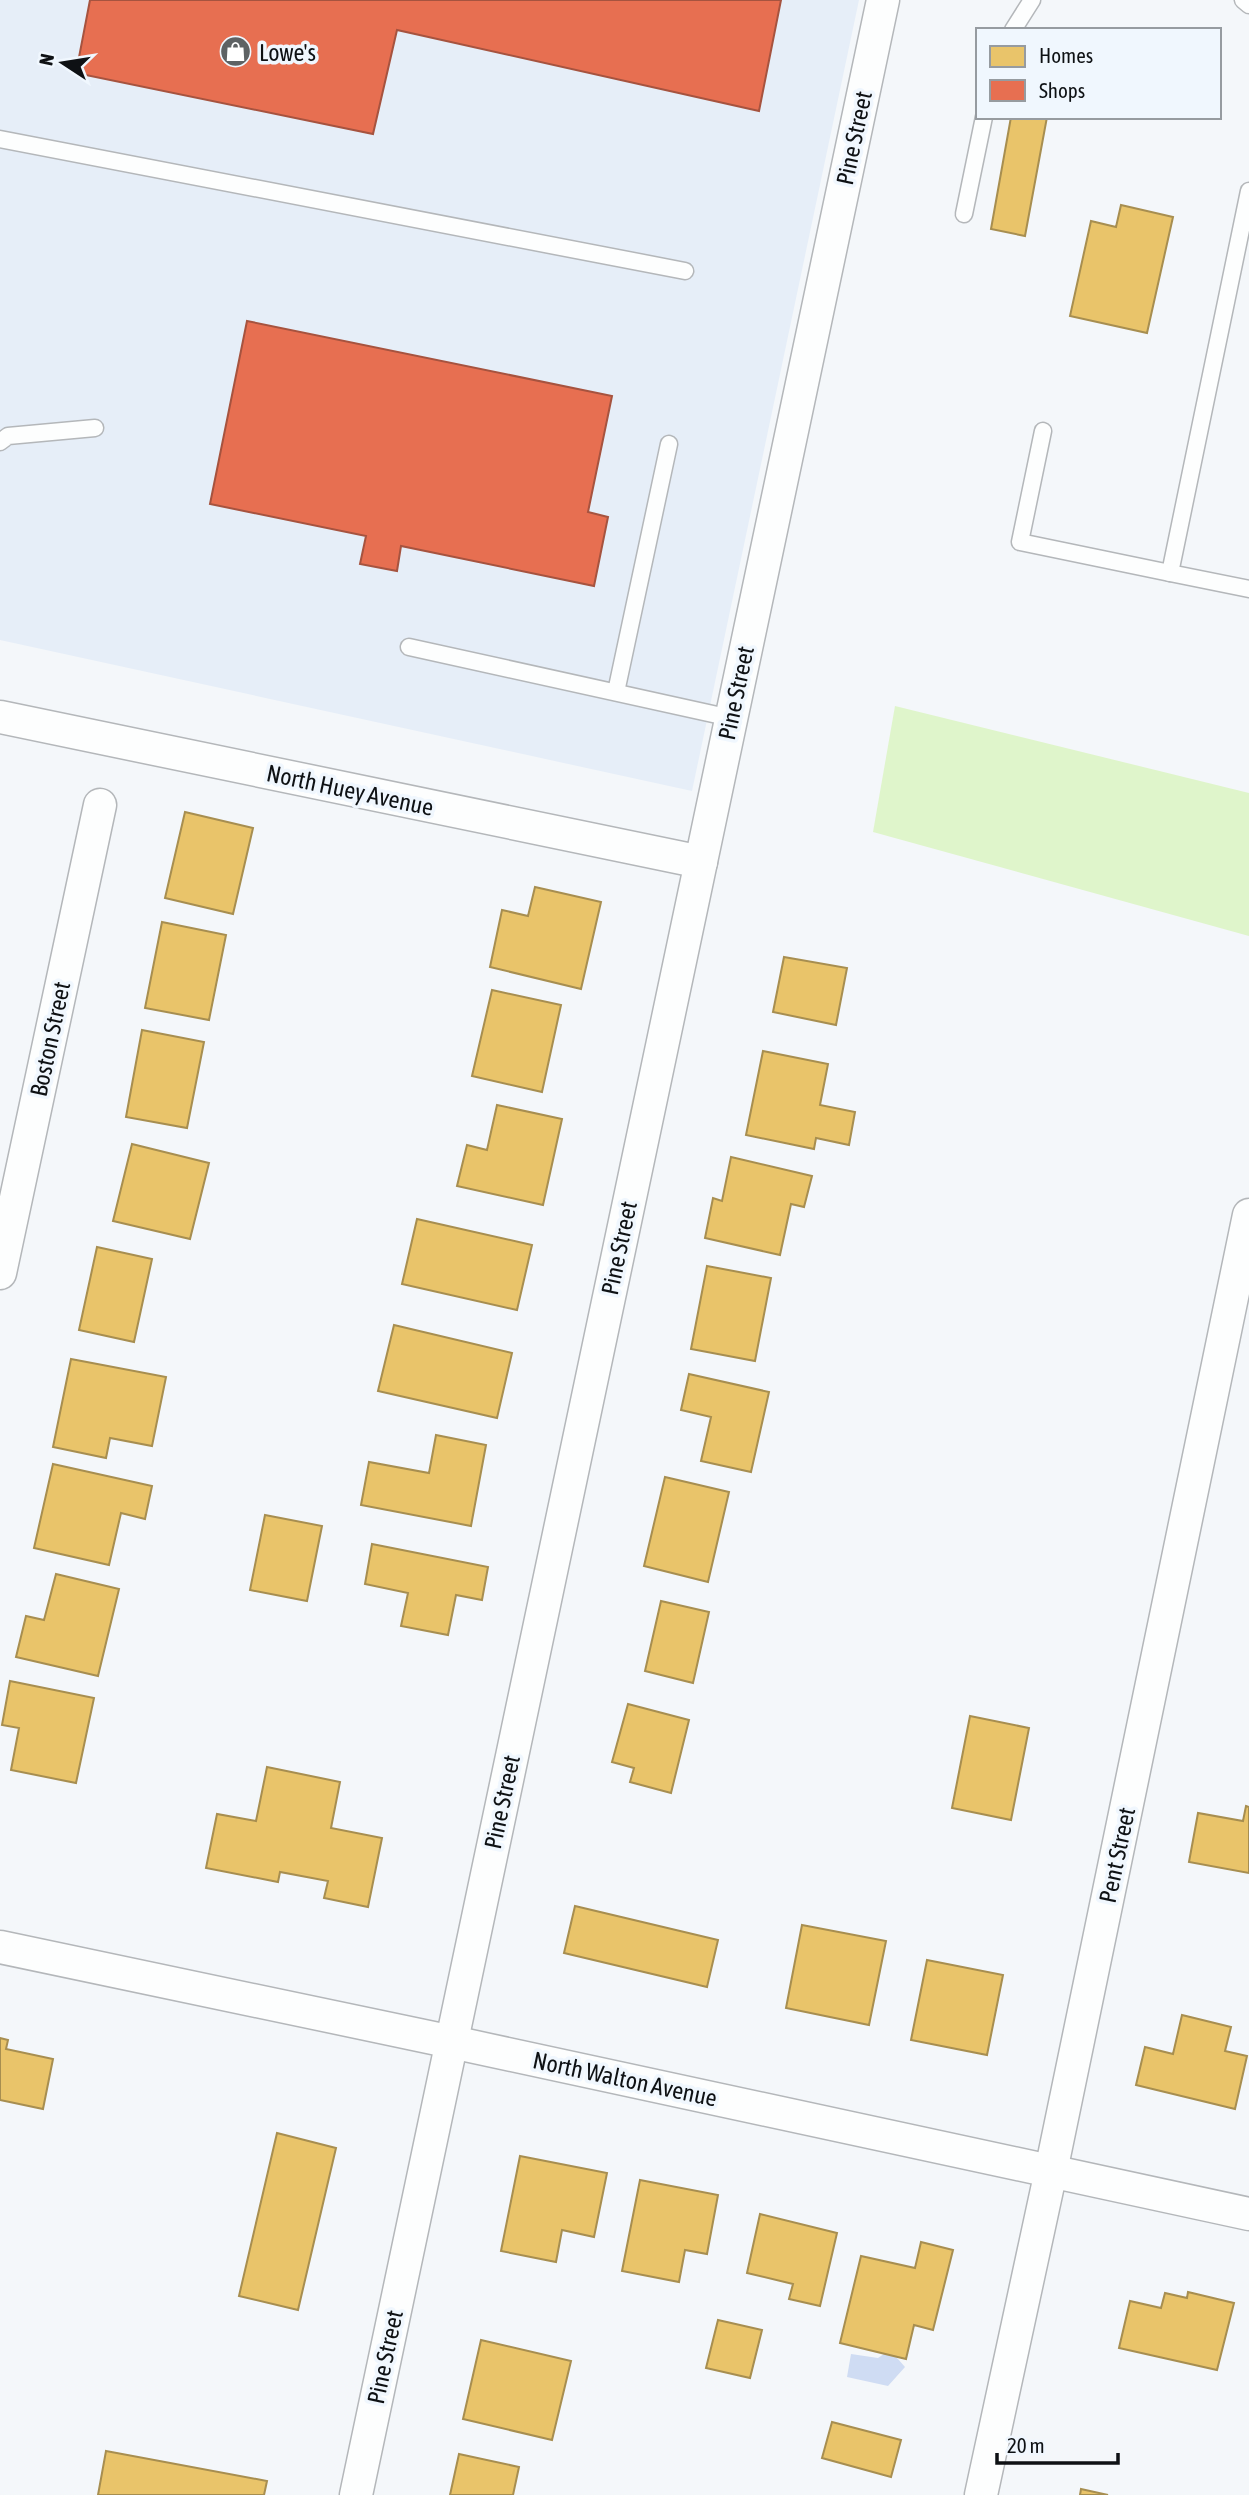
<svg xmlns="http://www.w3.org/2000/svg" width="1249" height="2495" viewBox="0 0 1249 2495" font-family="'Asap Condensed',sans-serif">
  <rect width="100%" height="100%" fill="#f4f7fa"/>
  <path fill="#e6eef8" d="M0 0H859L692 791 0 640Z"/>
  <path fill="#dff5cb" d="M895 706 1249 793V936L873 832Z"/>
  <path fill="#cfdcf3" d="M890 2350 905 2367 888 2386 847 2377 851 2354 878 2358Z"/>
  <g fill="#e9c46a" stroke="#a78e50" stroke-width="2">
    <path d="M1011 117H1047L1025 236 991 229Z"/>
    <path d="M1121 205 1173 217 1147 333 1070 316 1091 221 1116 227Z"/>
    <path d="M185 812 253 828 233 914 165 898Z"/>
    <path d="M535 887 601 902 581 989 490 967 502 910 528 916Z"/>
    <path d="M162 922 226 935 209 1020 145 1008Z"/>
    <path d="M784 957 847 968 836 1025 773 1012Z"/>
    <path d="M492 990 561 1005 542 1092 472 1076Z"/>
    <path d="M142 1030 204 1042 187 1128 126 1117Z"/>
    <path d="M763 1051 828 1064 820 1105 855 1112 849 1145 816 1138 814 1149 746 1135Z"/>
    <path d="M497 1105 562 1119 543 1205 457 1186 467 1145 487 1150Z"/>
    <path d="M132 1144 209 1163 190 1239 113 1221Z"/>
    <path d="M731 1157 812 1176 804 1207 791 1204 780 1255 705 1238 713 1198 722 1201Z"/>
    <path d="M417 1219 532 1245 517 1310 402 1284Z"/>
    <path d="M97 1247 152 1259 134 1342 79 1330Z"/>
    <path d="M707 1266 771 1278 755 1361 691 1349Z"/>
    <path d="M394 1325 512 1353 497 1418 378 1391Z"/>
    <path d="M71 1359 166 1377 152 1446 110 1438 106 1458 53 1447Z"/>
    <path d="M689 1374 769 1392 751 1472 701 1461 711 1417 681 1410Z"/>
    <path d="M436 1435 486 1445 471 1526 361 1505 369 1462 429 1473Z"/>
    <path d="M53 1464 152 1486 145 1519 121 1513 109 1565 34 1548Z"/>
    <path d="M665 1477 729 1492 708 1582 644 1566Z"/>
    <path d="M265 1515 322 1526 307 1601 250 1590Z"/>
    <path d="M372 1544 488 1567 482 1600 456 1595 448 1635 401 1626 408 1593 365 1584Z"/>
    <path d="M56 1574 119 1589 98 1676 16 1657 26 1616 44 1620Z"/>
    <path d="M661 1601 709 1612 693 1683 645 1671Z"/>
    <path d="M10 1681 94 1698 76 1783 11 1770 19 1728 2 1725Z"/>
    <path d="M628 1704 689 1720 671 1793 630 1782 634 1768 612 1762Z"/>
    <path d="M970 1716 1029 1728 1011 1820 952 1808Z"/>
    <path d="M267 1767 340 1782 331 1828 382 1838 368 1907 324 1898 328 1881 280 1872 278 1882 206 1868 217 1814 256 1821Z"/>
    <path d="M1246 1806 1249 1807V1873L1189 1862 1198 1813 1243 1821Z"/>
    <path d="M575 1906 718 1940 707 1987 564 1953Z"/>
    <path d="M802 1925 886 1941 869 2025 786 2008Z"/>
    <path d="M927 1960 1003 1975 987 2055 911 2040Z"/>
    <path d="M1182 2015 1231 2027 1225 2051 1247 2056 1235 2109 1136 2085 1145 2047 1173 2054Z"/>
    <path d="M0 2038 8 2040 6 2049 53 2059 43 2109 0 2100Z"/>
    <path d="M277 2133 336 2148 298 2310 239 2296Z"/>
    <path d="M520 2156 607 2173 594 2237 562 2230 556 2262 501 2251Z"/>
    <path d="M640 2180 718 2195 707 2254 685 2250 679 2282 622 2271Z"/>
    <path d="M760 2214 837 2233 820 2306 789 2299 793 2284 747 2273Z"/>
    <path d="M921 2242 953 2250 933 2330 914 2325 906 2359 840 2343 861 2256 915 2268Z"/>
    <path d="M1188 2292 1234 2303 1217 2370 1119 2348 1130 2301 1161 2308 1165 2293 1187 2298Z"/>
    <path d="M718 2320 762 2330 750 2378 706 2368Z"/>
    <path d="M481 2340 571 2361 552 2440 463 2419Z"/>
    <path d="M832 2422 901 2440 891 2477 822 2458Z"/>
    <path d="M106 2451 267 2481 264 2495H98Z"/>
    <path d="M459 2454 519 2467 513 2495H450Z"/>
    <path d="M1081 2489 1108 2495H1080Z"/>
  </g>
  <g fill="#e76f51" stroke="#a6533f" stroke-width="2">
    <path d="M90 0H781L759 111 397 30 373 134 76 73Z"/>
    <path d="M247 321 612 396 588 512 608 517 594 586 401 546 397 571 360 564 366 536 210 504Z"/>
  </g>
  <g fill="none" stroke-linecap="round" stroke-linejoin="round">
    <defs>
      <g id="lane">
        <path d="M1243 0 1249 5"/>
        <path d="M1013 30 1032 0"/>
        <path d="M0 139 685 271"/>
        <path d="M1249 191 1170 573 1249 589"/>
        <path d="M964 214 984 117"/>
        <path d="M1043 431 1020 542 1170 573"/>
        <path d="M0 442 8 436 95 428"/>
        <path d="M409 647 731 718"/>
        <path d="M616 692 669 444"/>
      </g>
      <g id="street">
        <path d="M0 717 701 862"/>
        <path d="M0 1273 100 805"/>
        <path d="M0 1947 452 2042 1249 2214"/>
        <path d="M356 2495 883 0"/>
        <path d="M981 2495 1051 2171 1249 1215"/>
      </g>
    </defs>
    <use href="#lane" stroke="#b4b7ba" stroke-width="19"/>
    <use href="#street" stroke="#b4b7ba" stroke-width="35"/>
    <use href="#lane" stroke="#fdfefe" stroke-width="16"/>
    <use href="#street" stroke="#fdfefe" stroke-width="32"/>
  </g>
  <defs>
    <symbol id="shop-disc" viewBox="-11 -11 22 22"><circle r="9.5" fill="#5e6264" stroke="#f0f7fe"/><path d="M-5-2.5h2.3a2.7 3.5 0 0 1 5.4 0H5L5.5 6h-11ZM-1.5-2.5h3a1.5 2.3 0 0 0-3 0Z" fill="#fff"/></symbol>
  </defs>
  <g fill-rule="evenodd">
    <use href="#shop-disc" x="218" y="34" width="35" height="35"/>
  </g>
  <g text-anchor="middle" dominant-baseline="central" stroke-width="7" stroke-linejoin="round" paint-order="stroke">
    <g font-size="24" fill="#0e1114" stroke="#f0f7fe" text-anchor="start">
      <text x="259" y="52">Lowe's</text>
    </g>
    <g font-size="24" fill="#0e1114" stroke="#f0f7fe">
      <text transform="translate(854 138) rotate(-78)">Pine Street</text>
      <text transform="translate(736 693) rotate(-78)">Pine Street</text>
      <text transform="translate(350 790) rotate(12)">North Huey Avenue</text>
      <text transform="translate(50 1039) rotate(-78)">Boston Street</text>
      <text transform="translate(619 1248) rotate(-78)">Pine Street</text>
      <text transform="translate(502 1802) rotate(-78)">Pine Street</text>
      <text transform="translate(1117 1855) rotate(-78)">Pent Street</text>
      <text transform="translate(625 2079) rotate(12)">North Walton Avenue</text>
      <text transform="translate(385 2357) rotate(-78)">Pine Street</text>
    </g>
  </g>
  <rect x="976" y="28" width="245" height="91" fill="#f0f7fe" stroke="#969ba0" stroke-width="2"/>
  <rect x="990" y="46" width="35" height="21" fill="#e9c46a" stroke="#969ba0" stroke-width="2"/>
  <text x="1039" y="63" font-size="21" fill="#0e1114">Homes</text>
  <rect x="990" y="80" width="35" height="21" fill="#e76f51" stroke="#969ba0" stroke-width="2"/>
  <text x="1039" y="98" font-size="21" fill="#0e1114">Shops</text>
  <g transform="translate(63 63) rotate(282)" stroke="#f0f7fe" stroke-width="5" paint-order="stroke">
  <path d="M0-5L12 26L0 18L-12 26Z" fill="#0e1114"/>
  <text y="-10" font-size="19" font-weight="bold" text-anchor="middle" fill="#0e1114">N</text>
  </g>
  <path d="M997 2453v10h121v-10" fill="none" stroke="#0e1114" stroke-width="3.5"/>
  <text x="1007" y="2453" font-size="21" fill="#0e1114" stroke="#f0f7fe" stroke-width="5" paint-order="stroke">20 m</text>
</svg>
